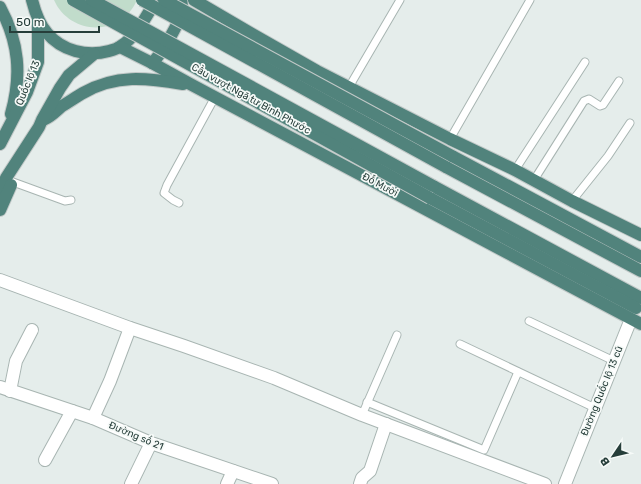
<svg xmlns="http://www.w3.org/2000/svg" width="641" height="484" viewBox="0 0 641 484" font-family="Rubik,sans-serif">
  <rect width="100%" height="100%" fill="#e5edeb"/>
  <path fill="#c1dccb" d="M54 0H137C121 37 70 36 54 0Z"/>
  <g fill="none" stroke-linecap="round" stroke-linejoin="round">
    <defs>
      <g id="service">
        <path d="M349 87 400 0"/>
        <path d="M450 139 530 0"/>
        <path d="M515 170 585 62"/>
        <path d="M534 180 584 101 589 99 600 106 603 105 619 81"/>
        <path d="M13 182 65 201 71 200"/>
        <path d="M572 201 608 156 630 123"/>
        <path d="M179 203 173 200 164 193 167 185 215 97"/>
        <path d="M529 321 614 361"/>
        <path d="M460 344 595 408"/>
        <path d="M367 402 484 450 518 372"/>
        <path d="M362 415 397 335"/>
      </g>
      <g id="minor">
        <path d="M0 280 130 328 184 346 274 378 362 415 545 484"/>
        <path d="M0 387 93 418 151 443 272 484"/>
        <path d="M10 391 16 361 32 330"/>
        <path d="M93 418 110 381 130 328"/>
        <path d="M45 460 72 411"/>
        <path d="M131 484 151 443"/>
        <path d="M227 484 233 471"/>
        <path d="M360 484 362 478 370 471 386 424"/>
      </g>
      <path id="tertiary" d="M565 484 631 319"/>
      <g id="trunk">
        <path d="M32 0C35 12 39 24 47 33 62 51 87 57 109 51 113 50 117 49 121 46 136 37 147 15 156 0"/>
        <path d="M194 0 252 34 317 71 450 139 515 170 572 201 641 235"/>
        <path d="M0 7C19 42 22 75 11 114"/>
        <path d="M120 47 152 63 192 85 641 324"/>
        <path d="M152 63C160 56 181 21 182 10 182 7 182 3 181 0"/>
        <path d="M45 119C52 116 56 111 62 106 69 102 76 97 83 93 116 74 147 78 183 84"/>
        <path d="M0 144 27 92 38 62V19"/>
        <path d="M452 156 641 257"/>
        <path d="M446 167 641 271"/>
        <path d="M433 186 641 298"/>
        <path d="M0 192 6 178 39 127 42 120 60 88 69 75 94 54"/>
        <path d="M430 198 636 308"/>
        <path d="M0 210 11 185"/>
      </g>
    </defs>
    <use href="#service" stroke="#a8b5b2" stroke-width="9"/>
    <use href="#minor" stroke="#a8b5b2" stroke-width="14"/>
    <use href="#tertiary" stroke="#a8b5b2" stroke-width="14"/>
    <use href="#trunk" stroke="#c2c9c8" stroke-width="14"/>
    <use href="#service" stroke="#fff" stroke-width="7"/>
    <use href="#minor" stroke="#fff" stroke-width="12"/>
    <use href="#tertiary" stroke="#fff" stroke-width="12"/>
    <use href="#trunk" stroke="#51837c" stroke-width="12"/>
    <defs>
      <g id="trunk-bridge">
        <path d="M73 0 430 198"/>
        <path d="M92 0 433 186"/>
        <path d="M142 0 446 167"/>
        <path d="M164 0 452 156"/>
      </g>
    </defs>
    <use href="#trunk-bridge" stroke="#c2c9c8" stroke-width="14" stroke-linecap="butt"/>
    <use href="#trunk-bridge" stroke="#51837c" stroke-width="12"/>
  </g>
  <g text-anchor="middle" dominant-baseline="central" stroke-width="3.5" stroke-linejoin="round" paint-order="stroke">
    <g font-size="10" fill="#263e3a" stroke="#f6faf8">
      <text transform="translate(28 83) rotate(-68)">Quốc lộ 13</text>
      <text transform="translate(251 99) rotate(29)">Cầu vượt Ngã tư Bình Phước</text>
      <text transform="translate(380 185) rotate(28)">Đỗ Mười</text>
      <text transform="translate(602 391) rotate(-68)">Đường Quốc lộ 13 cũ</text>
      <text transform="translate(136 436) rotate(23)">Đường số 21</text>
    </g>
  </g>
  <g transform="translate(613 456) rotate(235)" stroke="#f6faf8" stroke-width="3" paint-order="stroke">
  <path d="M0-3L7 15L0 10L-7 15Z" fill="#263e3a"/>
  <text y="-6" font-size="11" font-weight="bold" text-anchor="middle" fill="#263e3a">B</text>
  </g>
  <path d="M10 26v6h89v-6" fill="none" stroke="#263e3a" stroke-width="2"/>
  <text x="16" y="26" font-size="12" fill="#263e3a" stroke="#f6faf8" stroke-width="3" paint-order="stroke">50 m</text>
</svg>
